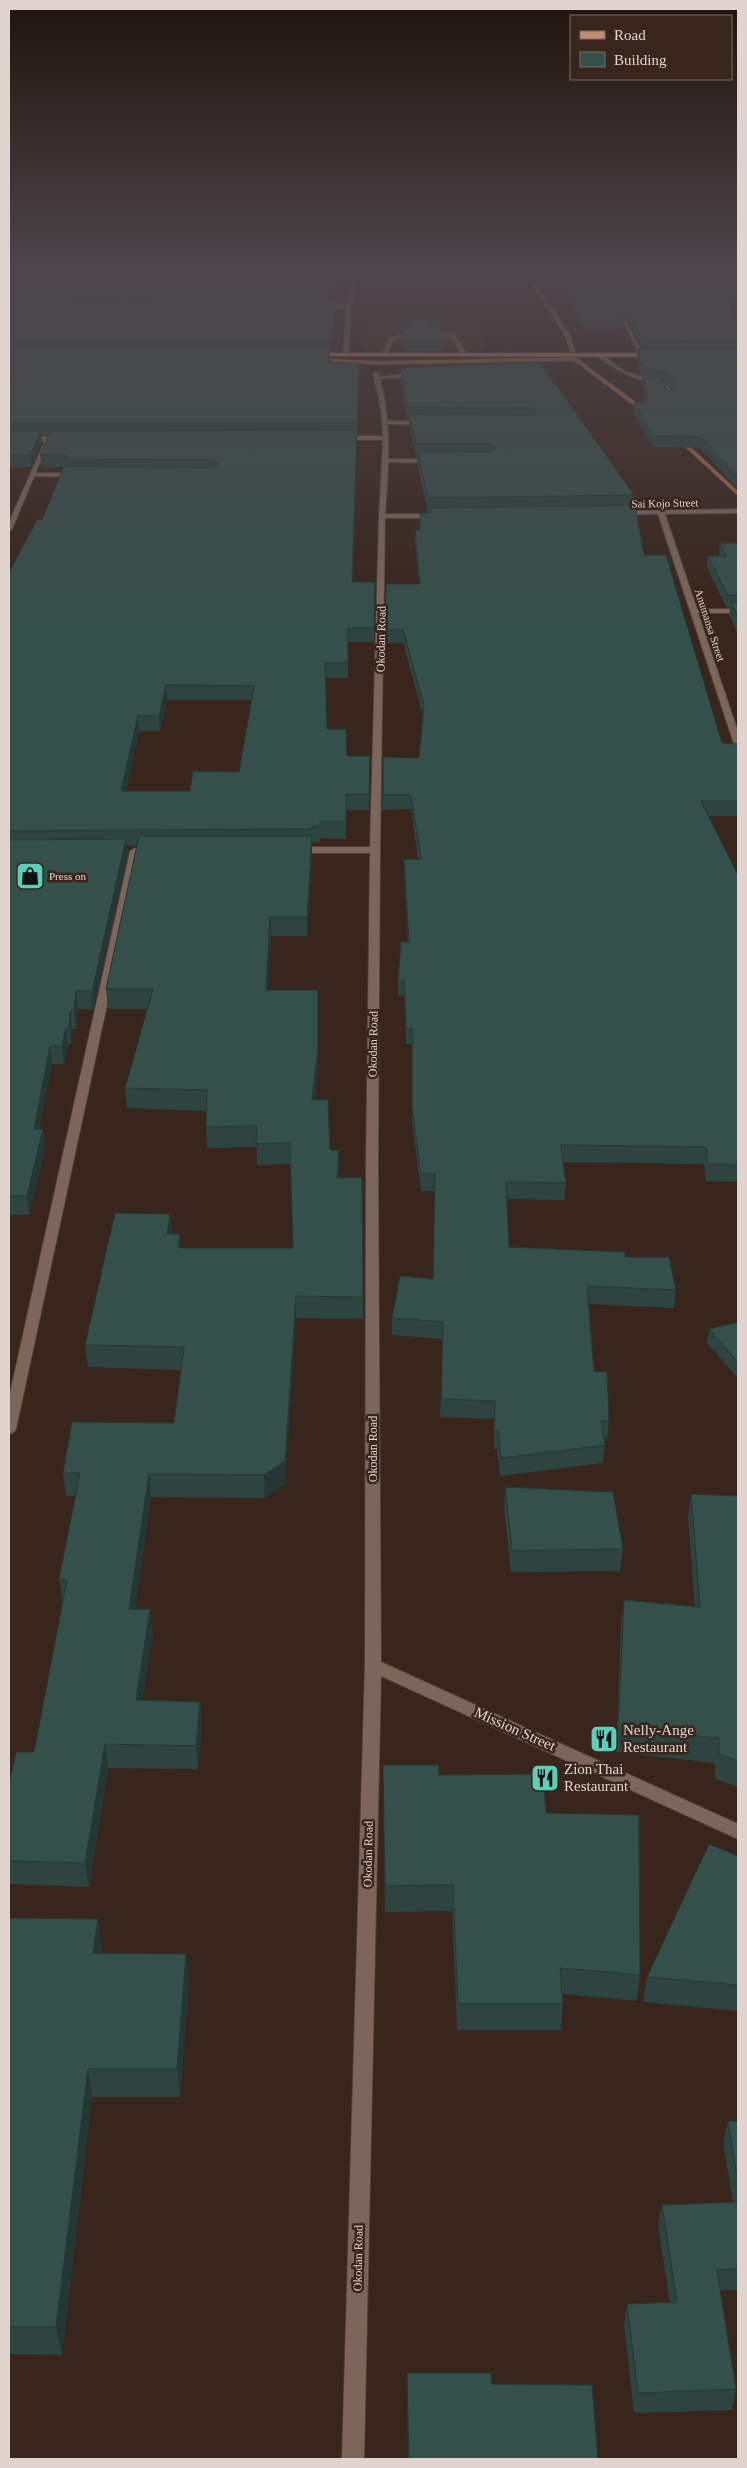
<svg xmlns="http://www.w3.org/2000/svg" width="747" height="2468" viewBox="0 0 747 2468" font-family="Georgia,serif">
  <rect width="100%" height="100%" fill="#38251c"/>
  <path fill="#462c22" d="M365 321H479L484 349H365Z"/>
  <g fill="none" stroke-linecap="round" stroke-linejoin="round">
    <g fill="#a6674a" fill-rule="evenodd">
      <path d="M522 271H527L570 334 577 358 649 412V414H645L574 361 377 365 311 360 314 358 377 361 572 357 564 334Z"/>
      <path d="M674 435H678L738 491V496L674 437Z"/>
    </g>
    <defs>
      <g id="lane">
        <path d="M312 286H354L356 287 314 288Z"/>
        <path d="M619 313 623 314 644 356 639 355Z"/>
        <path d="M408 332 410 335 394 339 386 355H382L390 337Z"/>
        <path d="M432 333 455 335 467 354 462 355 451 337 430 336Z"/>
        <path d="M596 353H600L623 370 667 386 671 390 673 399 668 400 663 388C639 380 616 373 596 355Z"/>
        <path d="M417 373 419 376 377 379 374 377Z"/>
        <path d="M385 421H424L427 423 424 425 387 424Z"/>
        <path d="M387 459H433L436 461 433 463 385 462Z"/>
        <path d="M33 473H76L79 475 76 477 31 476Z"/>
      </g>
      <g id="street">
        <path d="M354 271H358L351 307 349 354 346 356 343 354 346 308 317 306 347 305Z"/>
        <path d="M376 372 379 374C392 421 389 466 385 514H436L439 516 436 518H385L380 850 378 1165 381 1662 738 1824V1839L381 1676 364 2459H342L365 1665 366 1165 370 853H296L291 850 296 847H370L379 516 383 440H342L339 438 342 436H383L381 409 373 374Z"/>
        <path d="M9 437H64L67 439 49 441 12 529 9 531V522L45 441H9Z"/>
        <path d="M738 509V513L665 514 697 609H738V613H698L738 732V747L734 744 658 514 621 515 618 513 621 511Z"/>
        <path d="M135 848 140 851 16 1429 14 1432 9 1434V1398L130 851Z"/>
      </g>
      <path id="primary" d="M311 353H653L656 355 653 357 313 356Z"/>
    </defs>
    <use href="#lane" stroke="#51413a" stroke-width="2"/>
    <use href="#street" stroke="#51413a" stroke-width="2"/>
    <use href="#primary" stroke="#51413a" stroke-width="2"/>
    <use href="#lane" fill="#7c665c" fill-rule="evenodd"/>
    <use href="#street" fill="#7c665c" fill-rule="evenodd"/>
    <use href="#primary" fill="#c28a70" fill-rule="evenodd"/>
  </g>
  <g fill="#2e4440" fill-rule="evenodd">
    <path d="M9 271H330L331 301 336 311 331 351H330V363H359L353 582 375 596 374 642H348V678H325L327 729 347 756 370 771 369 810H346V839L320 838V842H313L312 845V855L307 936H271L268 990 318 1068 315 1100 330 1150H339L338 1178 362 1177 363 1319 296 1318 285 1484 265 1498 151 1497 135 1609 153 1633 142 1700 200 1702 202 1725 198 1769 108 1768 89 1887 9 1884V1784L34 1752 63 1603 59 1579 76 1496H66L63 1473 174 1423 181 1370 88 1367 85 1345 170 1214 172 1234 181 1248H293L290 1164 257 1165V1147L207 1148 206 1127V1111L127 1108 125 1088 148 1009H108L106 989 137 846H127L128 855 93 1009H78L76 1029H72L71 1044H68L64 1064H52L39 1129H43L45 1148 29 1215H9V573L42 520 64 467H42L40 455 49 435H41L42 443 31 467H9ZM167 700H252L239 772 190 791H126L139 731H160Z"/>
    <path d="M560 271H643L653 287H725L715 271H738V317L733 306H730L734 315 738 317V489L700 448 652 447 633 413 634 403 645 402 642 383V375L640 374 637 359 638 349H643L625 313 622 312 625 319 624 328 586 330 563 289ZM664 383 668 385 673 390 668 391Z"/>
    <path d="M402 319 440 321V327L444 340V351H403Z"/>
    <path d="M540 362 634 495 633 505 644 555 722 743 738 744V816H709L738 875V1182L706 1181 704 1164 563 1162 566 1183 564 1200 507 1199 509 1247 625 1257 676 1290 674 1308 588 1304 594 1371 609 1421 607 1439H604L605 1445 603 1463 500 1476 497 1449H494V1419L440 1417 443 1339 392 1335V1318L433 1279 435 1191H421L412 1124V1044H406L404 996H398V980L408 942 404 874V859H418L411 809 382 810 383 757 419 758 423 716 403 643H385L386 584H419L415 542V530H420V513H430V511L428 512 417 464V457H416L409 426V419H407L401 380V368Z"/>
    <path d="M720 543H738V634L729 615 730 608 726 607 707 568 708 556H719Z"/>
    <path d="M738 1322V1378L707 1343 709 1329Z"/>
    <path d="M505 1487 623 1549 620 1571 511 1572 504 1508Z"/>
    <path d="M691 1494 738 1496V1787L715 1779V1763L616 1752 621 1624 624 1600 695 1607 688 1518Z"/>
    <path d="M383 1765 439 1775 546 1813 640 1975 637 2001 563 1994V2004L561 2030H457L452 1911 385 1912Z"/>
    <path d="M738 1856V2011L643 2002 647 1977Z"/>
    <path d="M9 1918 102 1948 101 1953 189 1983 180 2097H92L62 2355 9 2354Z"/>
    <path d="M728 2121H738V2290H720L736 2389 732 2410 634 2413 624 2325 627 2304 670 2303 658 2226 662 2205 733 2202 723 2143Z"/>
    <path d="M407 2373 492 2384 598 2459H408Z"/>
  </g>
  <g fill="#253734">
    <path d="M336 301V311L331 351V341Z"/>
    <path d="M409 319V330L402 332V321Z"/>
    <path d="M330 348V359L329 374 328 363Z"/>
    <path d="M357 430V442L352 596V582Z"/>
    <path d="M41 431 42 443 31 467 30 455Z"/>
    <path d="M166 685 167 700 160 731 159 716Z"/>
    <path d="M138 716 139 731 122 807 121 791Z"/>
    <path d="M312 836V855L307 936V917Z"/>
    <path d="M126 839 128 855 93 1009 92 992Z"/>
    <path d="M270 917 271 936 267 1010 266 990Z"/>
    <path d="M76 991 78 1009 76 1029 74 1011Z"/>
    <path d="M318 1010V1068L313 1121 312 1100Z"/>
    <path d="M70 1011 72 1029 71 1044 69 1027Z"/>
    <path d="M66 1027 68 1044 64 1064 62 1046Z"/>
    <path d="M50 1046 52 1064 36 1148 34 1129Z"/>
    <path d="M43 1129 45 1148 29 1215 27 1196Z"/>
    <path d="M339 1150V1171L337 1199V1178Z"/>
    <path d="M170 1214 172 1236 167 1234Z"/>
    <path d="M180 1234 182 1256 178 1248Z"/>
    <path d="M296 1296V1318L285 1484 265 1498 264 1475Z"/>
    <path d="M149 1474 151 1497 132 1632 129 1609Z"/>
    <path d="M150 1609 153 1633 138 1724 136 1700Z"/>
    <path d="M200 1702 202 1725 198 1769 196 1746Z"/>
    <path d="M105 1744 108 1768 89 1887 85 1863Z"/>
    <path d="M98 1919 102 1948 98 1982 93 1953Z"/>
    <path d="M186 1954 189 1983 180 2097 177 2069Z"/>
    <path d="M88 2069 92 2097 62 2355 56 2327Z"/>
  </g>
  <g fill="#354f4a" stroke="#253734" fill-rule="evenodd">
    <path d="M9 271H330V274L262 273 260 275 264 279H331V294L9 292Z"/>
    <path d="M562 271H643L653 287H732L722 271H738V306L734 297 726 296 734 315 738 317V342L644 341 625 304 620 302 618 305 625 319 587 320 564 280Z"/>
    <path d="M9 297 336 301 331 341H9Z"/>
    <path d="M402 319H440V321H431L428 325 442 327 444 340H403L402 328 412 325 409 319 402 321Z"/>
    <path d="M9 348H330L328 363H359L357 423H9Z"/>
    <path d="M638 349H738V477L701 437 653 436 634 403 648 402 642 373 662 379 668 391 676 388 674 379 669 375 641 364Z"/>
    <path d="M540 362 634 495 428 498 417 451 490 452 495 448 490 444H416L409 414 531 415 535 411 531 408 407 407 401 368Z"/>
    <path d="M357 430 352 582H375L374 628H348V663H325L327 729H346L347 756H370L369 794H346V822H320V826H312V829L9 831V573L37 520H42L64 466 213 468 218 464 213 460 67 459 68 455H40L51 431ZM166 685 254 686 239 772 193 771 190 791H121L138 716H159Z"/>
    <path d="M9 431H41L30 455H9Z"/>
    <path d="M635 505 644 555H666L722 743 738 744V801H701L738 875V1165L708 1164 706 1147 561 1145 566 1183 506 1182 509 1247 625 1252V1257H669L676 1290 587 1286 594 1371 607 1372 609 1421H601L605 1445 501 1458 498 1431H494L495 1401 441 1399 443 1322 392 1318 400 1276 433 1279 435 1174H421L412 1107V1028H406L404 980H398L401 942H409L404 859H421L411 795H383V757L419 758 424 705 403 630H385L386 584H420L415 530H420V513H431L430 508Z"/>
    <path d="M720 543H738V596L727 595 708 556H726Z"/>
    <path d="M731 602H738V618Z"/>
    <path d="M139 836H312L307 917H270L266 990H318V1048L312 1100 328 1099 330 1150H339L337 1178 362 1177 363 1297 296 1296 285 1461 264 1475 149 1474 129 1609H150L136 1700 200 1702 196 1746 105 1744 85 1863 9 1861V1784L16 1752H34L67 1580 59 1579 80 1473H63L72 1422 174 1423 184 1347 85 1345 115 1213 170 1214 167 1234H180L178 1248H293L290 1143 256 1144 257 1126 206 1127 207 1090 125 1088 153 989H106Z"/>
    <path d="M126 839 92 992 76 991 74 1011H70L69 1027H66L62 1046H50L34 1129H43L27 1196H9V840Z"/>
    <path d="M738 1322V1362L709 1329Z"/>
    <path d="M505 1487 613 1492 623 1549 512 1551Z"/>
    <path d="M691 1494 738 1496V1761L719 1754V1738L618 1728 624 1600 700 1607Z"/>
    <path d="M383 1765H439V1775L543 1774 546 1813 639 1815 640 1975 560 1968 563 2004H458L453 1885 385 1886Z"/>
    <path d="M709 1844 738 1856V1985L647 1977Z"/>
    <path d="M9 1918 98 1919 93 1953 186 1954 177 2069H88L56 2327H9Z"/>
    <path d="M728 2121H738V2184Z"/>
    <path d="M738 2202V2269L717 2270 736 2389 638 2393 627 2304 677 2302 662 2205Z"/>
    <path d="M407 2373H491L492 2384 592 2385 598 2459H409Z"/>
  </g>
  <linearGradient id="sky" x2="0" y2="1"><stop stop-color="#1f140f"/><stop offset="0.44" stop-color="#4d464b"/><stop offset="1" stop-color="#4d464b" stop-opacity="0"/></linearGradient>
  <rect width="747" height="617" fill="url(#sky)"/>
  <defs>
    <symbol id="shop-square" viewBox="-11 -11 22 22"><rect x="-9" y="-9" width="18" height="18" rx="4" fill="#5dceb9" stroke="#38251c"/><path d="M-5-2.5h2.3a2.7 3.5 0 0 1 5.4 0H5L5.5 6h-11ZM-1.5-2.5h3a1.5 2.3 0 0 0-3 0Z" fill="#111"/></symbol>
    <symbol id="restaurant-square" viewBox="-11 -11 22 22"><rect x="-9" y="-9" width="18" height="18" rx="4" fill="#5dceb9" stroke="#38251c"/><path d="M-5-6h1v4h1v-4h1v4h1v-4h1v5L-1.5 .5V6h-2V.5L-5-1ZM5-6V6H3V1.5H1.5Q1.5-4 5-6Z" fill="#111"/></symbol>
  </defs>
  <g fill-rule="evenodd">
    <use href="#shop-square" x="14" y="860" width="32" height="32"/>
    <use href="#restaurant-square" x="588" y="1723" width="32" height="32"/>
    <use href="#restaurant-square" x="529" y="1762" width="32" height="32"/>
  </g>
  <g text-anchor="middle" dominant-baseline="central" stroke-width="5" stroke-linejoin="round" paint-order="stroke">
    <g font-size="11" fill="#e1d4ce" stroke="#38251c">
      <text transform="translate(665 503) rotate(-1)">Sai Kojo Street</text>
      <text transform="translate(710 625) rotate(72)">Anumansa Street</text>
    </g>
    <g font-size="11" fill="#e1d4ce" stroke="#38251c" text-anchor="start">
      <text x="49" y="876">Press on</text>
    </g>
    <g font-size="12" fill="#e1d4ce" stroke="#38251c">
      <text transform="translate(381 639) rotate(-89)">Okodan Road</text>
      <text transform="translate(373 1044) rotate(-89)">Okodan Road</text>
      <text transform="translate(373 1449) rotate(-90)">Okodan Road</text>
      <text transform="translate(368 1854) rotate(-89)">Okodan Road</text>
      <text transform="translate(358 2258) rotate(-89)">Okodan Road</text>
    </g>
    <g font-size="15" fill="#e1d4ce" stroke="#38251c">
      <text transform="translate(515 1729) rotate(24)">Mission Street</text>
    </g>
    <g font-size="15" fill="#e1d4ce" stroke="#38251c" text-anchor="start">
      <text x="623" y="1730">Nelly-Ange<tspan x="623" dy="17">Restaurant</tspan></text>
      <text x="564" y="1769">Zion Thai<tspan x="564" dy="17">Restaurant</tspan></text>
    </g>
  </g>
  <rect width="747" height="2468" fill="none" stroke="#e1d4ce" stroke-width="20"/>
  <rect x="570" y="15" width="162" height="65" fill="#38251c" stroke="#7c6b63"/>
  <rect x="580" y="31" width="25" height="8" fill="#c28a70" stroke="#7c6b63"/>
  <text x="614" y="40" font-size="15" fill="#e1d4ce">Road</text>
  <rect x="580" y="52" width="25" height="15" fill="#354f4a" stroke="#7c6b63"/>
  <text x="614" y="65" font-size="15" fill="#e1d4ce">Building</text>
</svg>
